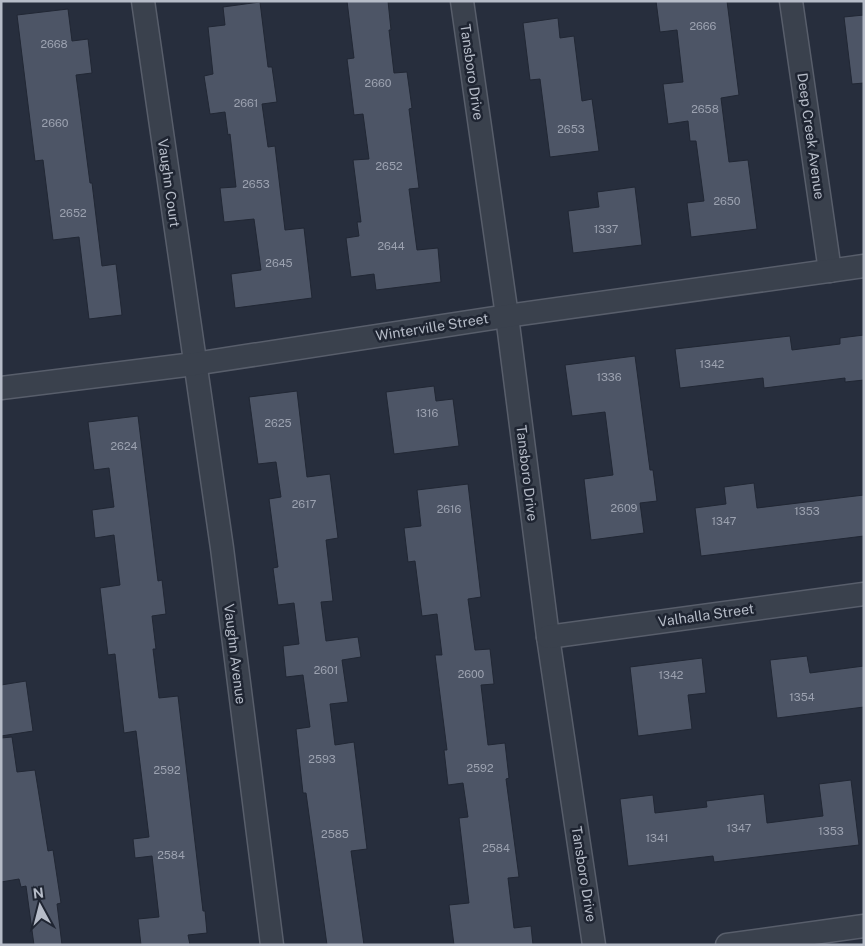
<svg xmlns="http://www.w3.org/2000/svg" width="865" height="946" viewBox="0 0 865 946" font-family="'Public Sans',sans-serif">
  <rect width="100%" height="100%" fill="#272e3d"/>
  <g fill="#4d5566" stroke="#212734">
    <path d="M347 1H388L391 30H389L394 73 407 72 412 108 409 109 419 188 409 189 417 250 438 248 441 282 376 290 374 274 351 277 346 238 359 236 357 222H361L353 160 369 159 363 114 354 115 347 59 354 58Z"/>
    <path d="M656 1H727L739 95 721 98 729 162 748 160 757 229 691 237 687 203 704 201 696 141H690L688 121 668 124 663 84 683 82 677 30 660 32Z"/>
    <path d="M260 2 268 67H272L277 102 262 104 268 147 275 146 285 230 304 228 312 298 235 308 231 274 261 270 254 219 224 222 220 188 236 187 230 134 228 135 225 112 210 114 204 76 213 74 208 27 225 25 223 7Z"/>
    <path d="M68 9 72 41 88 39 92 73 76 75 90 183H92L102 266 116 264 122 315 89 319 79 237 53 240 43 160 35 161 17 15Z"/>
    <path d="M864 15V83L852 84 844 17Z"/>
    <path d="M558 18 560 38 574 36 582 101 592 99 599 151 550 157 540 79 530 80 523 23Z"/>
    <path d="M635 187 642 245 573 253 568 211 599 207 597 192Z"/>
    <path d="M864 335V380L845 382V378L764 388 763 378 680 388 675 349 790 336 792 350 840 344V338Z"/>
    <path d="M635 356 650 470H653L657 501 640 503 644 533 591 540 584 479 613 475 605 412 572 416 565 365Z"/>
    <path d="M434 386 436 401 453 399 459 446 394 454 386 392Z"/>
    <path d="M297 391 307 477 330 474 338 538 326 540 333 601 321 602 326 641 358 637 361 657 342 660 348 702 330 704 335 745 354 742 367 849 351 851 364 945H327L306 793H303L296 729 310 727 303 675 286 677 283 646 299 644 294 603 278 605 273 568 278 567 269 499 281 497 276 462 258 464 249 397Z"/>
    <path d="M138 416 158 581 162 580 166 614 152 616 156 649H153L159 698 178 696 203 911H205L207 933 188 935 190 945H141L138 919 159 917 152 856 135 858 133 839 149 837 136 731 124 733 115 654 108 655 100 588 120 585 114 535 95 538 92 510 114 507 109 468 94 470 88 422Z"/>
    <path d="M754 483 757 508 864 495V536L701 556 695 508 726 504 724 487Z"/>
    <path d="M468 484 481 597 468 599 475 650 490 649 494 684 481 685 488 745 505 743 509 778 506 779 519 877 508 878 514 928 531 926 533 945H454L449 905 469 903 459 818 468 817 463 783 448 785 444 750H447L435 655H442L437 614 422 616 415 561 408 562 404 528 421 526 417 490Z"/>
    <path d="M807 656 810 673 864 666V707L777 718 770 660Z"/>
    <path d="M702 658 706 693 688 695 692 729 638 736 630 667Z"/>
    <path d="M26 681 33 731 1 736V685Z"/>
    <path d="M12 737 17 772 35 770 48 851 53 850 61 903 57 904 62 945H34L26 886 21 887 19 879 1 882V738Z"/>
    <path d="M851 780 859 845 714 862 713 856 628 866 620 799 653 795 655 813 707 807 706 801 764 794 767 823 823 816 819 784Z"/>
  </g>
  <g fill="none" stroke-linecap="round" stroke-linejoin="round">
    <defs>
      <g id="minor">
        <path d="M143 1 222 548 272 945"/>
        <path d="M462 1 507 316 548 637 594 945"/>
        <path d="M791 1 830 271"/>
        <path d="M1 388 194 364 507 316 864 266"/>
        <path d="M548 637 864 594"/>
        <path d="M727 945 864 926"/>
      </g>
    </defs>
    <use href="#minor" stroke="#585e6b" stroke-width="25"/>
    <use href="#minor" stroke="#3a414d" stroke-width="22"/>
  </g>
  <g text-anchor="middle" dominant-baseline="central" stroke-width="5" stroke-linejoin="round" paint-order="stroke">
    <g font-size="11" fill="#9ca2b0">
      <text x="703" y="26">2666</text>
      <text x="54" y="44">2668</text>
      <text x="378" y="83">2660</text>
      <text x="246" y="103">2661</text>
      <text x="705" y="109">2658</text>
      <text x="55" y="123">2660</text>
      <text x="571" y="129">2653</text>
      <text x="389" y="166">2652</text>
      <text x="256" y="184">2653</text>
      <text x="727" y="201">2650</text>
      <text x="73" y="213">2652</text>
      <text x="606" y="229">1337</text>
      <text x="391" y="246">2644</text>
      <text x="279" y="263">2645</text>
      <text x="712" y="364">1342</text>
      <text x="609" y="377">1336</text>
      <text x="427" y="413">1316</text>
      <text x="278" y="423">2625</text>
      <text x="124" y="446">2624</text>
      <text x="304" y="504">2617</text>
      <text x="624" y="508">2609</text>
      <text x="449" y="509">2616</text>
      <text x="807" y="511">1353</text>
      <text x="724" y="521">1347</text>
      <text x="326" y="670">2601</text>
      <text x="471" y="674">2600</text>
      <text x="671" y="675">1342</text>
      <text x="802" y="697">1354</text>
      <text x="322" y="759">2593</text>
      <text x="480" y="768">2592</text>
      <text x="167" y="770">2592</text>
      <text x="739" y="828">1347</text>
      <text x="831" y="831">1353</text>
      <text x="335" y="834">2585</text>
      <text x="657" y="838">1341</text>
      <text x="496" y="848">2584</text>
      <text x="171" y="855">2584</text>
    </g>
    <g font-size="14" fill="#b6bcc8" stroke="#1f2532">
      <text transform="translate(472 72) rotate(82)">Tansboro Drive</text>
      <text transform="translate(811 136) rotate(82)">Deep Creek Avenue</text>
      <text transform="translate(169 183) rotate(82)">Vaughn Court</text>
      <text transform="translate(432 327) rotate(-9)">Winterville Street</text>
      <text transform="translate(527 473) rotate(83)">Tansboro Drive</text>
      <text transform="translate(706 615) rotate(-8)">Valhalla Street</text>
      <text transform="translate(235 654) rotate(83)">Vaughn Avenue</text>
      <text transform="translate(584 874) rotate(81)">Tansboro Drive</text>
    </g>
  </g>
  <rect width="865" height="946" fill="none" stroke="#b6bcc8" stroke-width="5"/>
  <g transform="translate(40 906) rotate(353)" stroke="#1f2532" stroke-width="4" paint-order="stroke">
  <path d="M0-4L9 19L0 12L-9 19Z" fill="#b6bcc8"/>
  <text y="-8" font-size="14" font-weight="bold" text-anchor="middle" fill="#b6bcc8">N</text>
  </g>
</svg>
